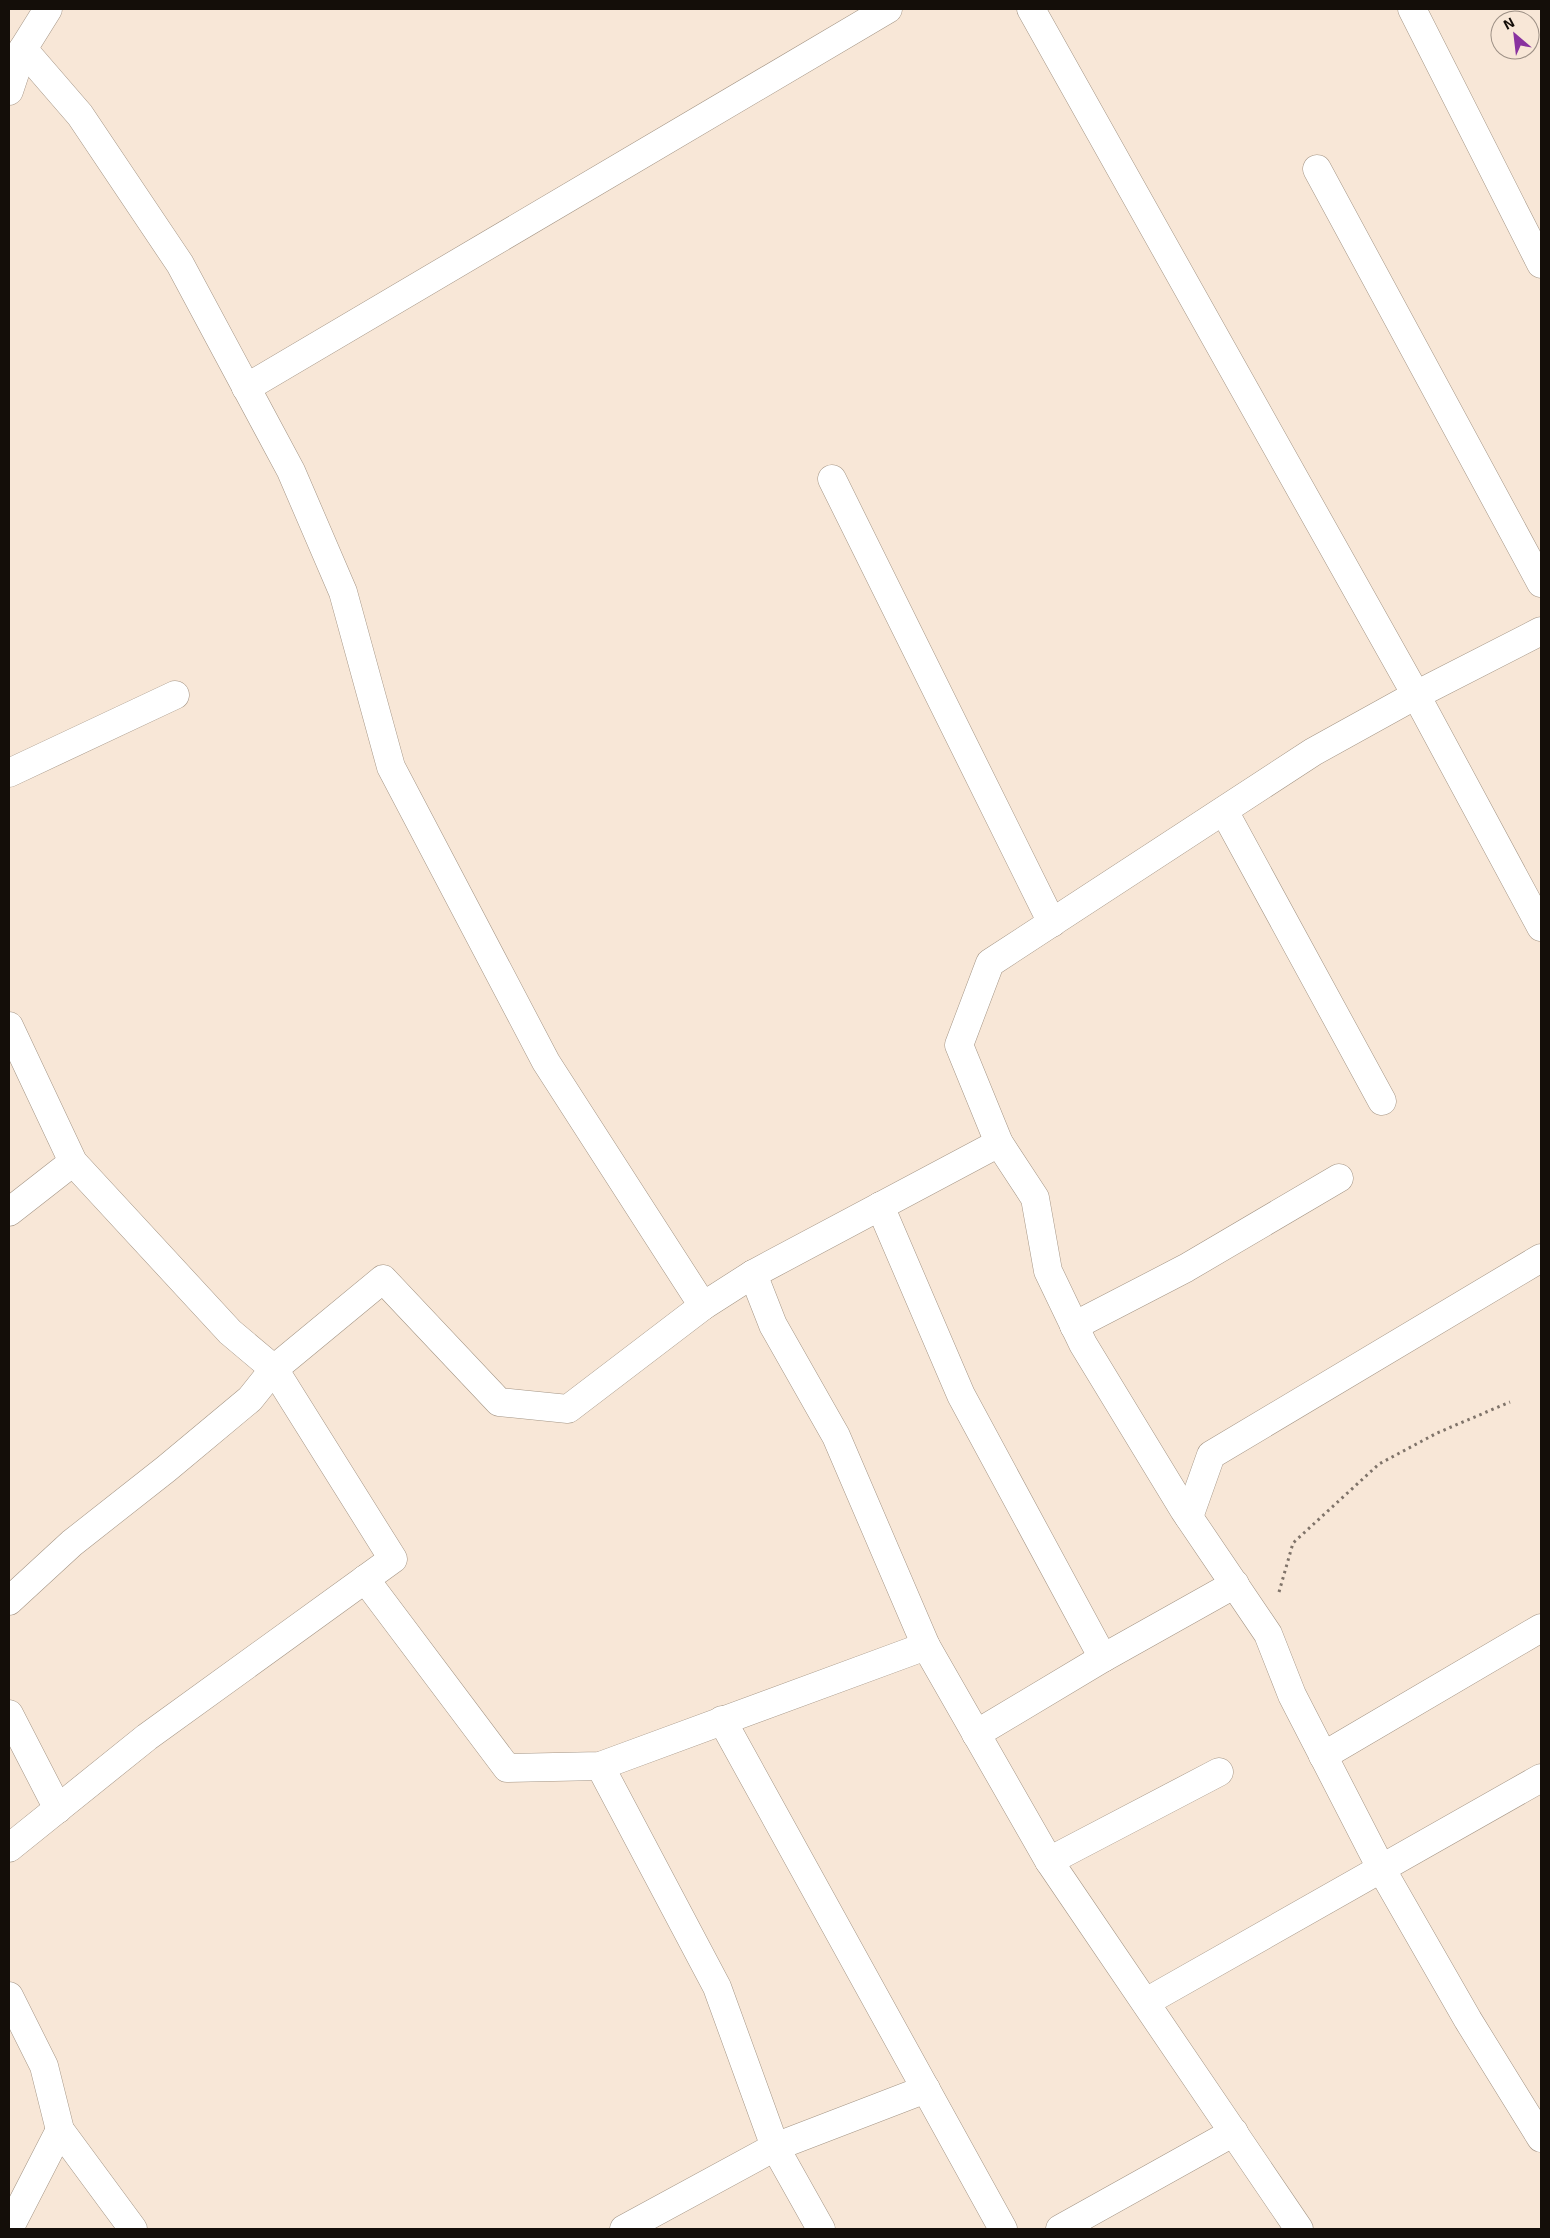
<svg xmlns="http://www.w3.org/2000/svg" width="1550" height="2238" viewBox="0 0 1550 2238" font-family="'Exo 2',sans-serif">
  <rect width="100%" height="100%" fill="#f8e7d7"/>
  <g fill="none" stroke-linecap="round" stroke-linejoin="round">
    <defs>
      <g id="minor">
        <path d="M1031 9 1416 695 1541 927"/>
        <path d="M1412 9 1541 264"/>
        <path d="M23 49 80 115 180 264 291 471 343 592 391 767 546 1062 703 1306"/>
        <path d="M9 91 23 49 48 9"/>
        <path d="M1317 169 1541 583"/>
        <path d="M246 388 888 9"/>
        <path d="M832 479 1052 923"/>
        <path d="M1541 631 1416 695 1313 752 990 963 959 1045 999 1143 1035 1198 1048 1271 1083 1344 1184 1510 1268 1634 1292 1695 1382 1870 1468 2020 1541 2138"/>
        <path d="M9 773 175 695"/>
        <path d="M1224 811 1382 1101"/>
        <path d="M9 1026 73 1162 230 1332 274 1369 393 1559 147 1737 9 1848"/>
        <path d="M880 1206 961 1395 1103 1658"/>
        <path d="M9 1212 73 1162"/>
        <path d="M753 1274 773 1325 836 1436 926 1646 1049 1861 1299 2229"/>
        <path d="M1074 1326 1186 1268 1339 1178"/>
        <path d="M1189 1517 1211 1455 1541 1258"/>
        <path d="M365 1579 507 1768 600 1766 926 1646"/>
        <path d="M9 1601 72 1543 166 1469 250 1399 274 1369 383 1279 499 1402 568 1409 703 1306 753 1274 999 1143"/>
        <path d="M9 1714 58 1809"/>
        <path d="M722 1720 1003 2229"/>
        <path d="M976 1734 1103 1658 1235 1584"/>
        <path d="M1323 1756 1541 1628"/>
        <path d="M600 1766 717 1987 775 2147 821 2229"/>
        <path d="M1049 1861 1219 1772"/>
        <path d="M9 1996 44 2066 60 2130 133 2229"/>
        <path d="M1146 2002 1541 1778"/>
        <path d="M9 2229 60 2130"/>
        <path d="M624 2229 775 2147 926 2089"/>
        <path d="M1060 2229 1234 2132"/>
      </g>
    </defs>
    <use href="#minor" stroke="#a49585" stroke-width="29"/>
    <path stroke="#7f7369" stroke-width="3" stroke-dasharray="2.5 4" stroke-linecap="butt" d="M1279 1592 1293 1543 1379 1464 1437 1433 1510 1402"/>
    <use href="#minor" stroke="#fff" stroke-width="28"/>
  </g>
  <rect width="1550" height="2238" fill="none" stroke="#140e09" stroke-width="20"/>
  <g transform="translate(1515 35) rotate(332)"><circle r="24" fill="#f8e7d7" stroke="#9d9085"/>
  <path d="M0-4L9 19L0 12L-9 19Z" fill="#89329f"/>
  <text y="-8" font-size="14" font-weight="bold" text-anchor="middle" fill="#140e09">N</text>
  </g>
</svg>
